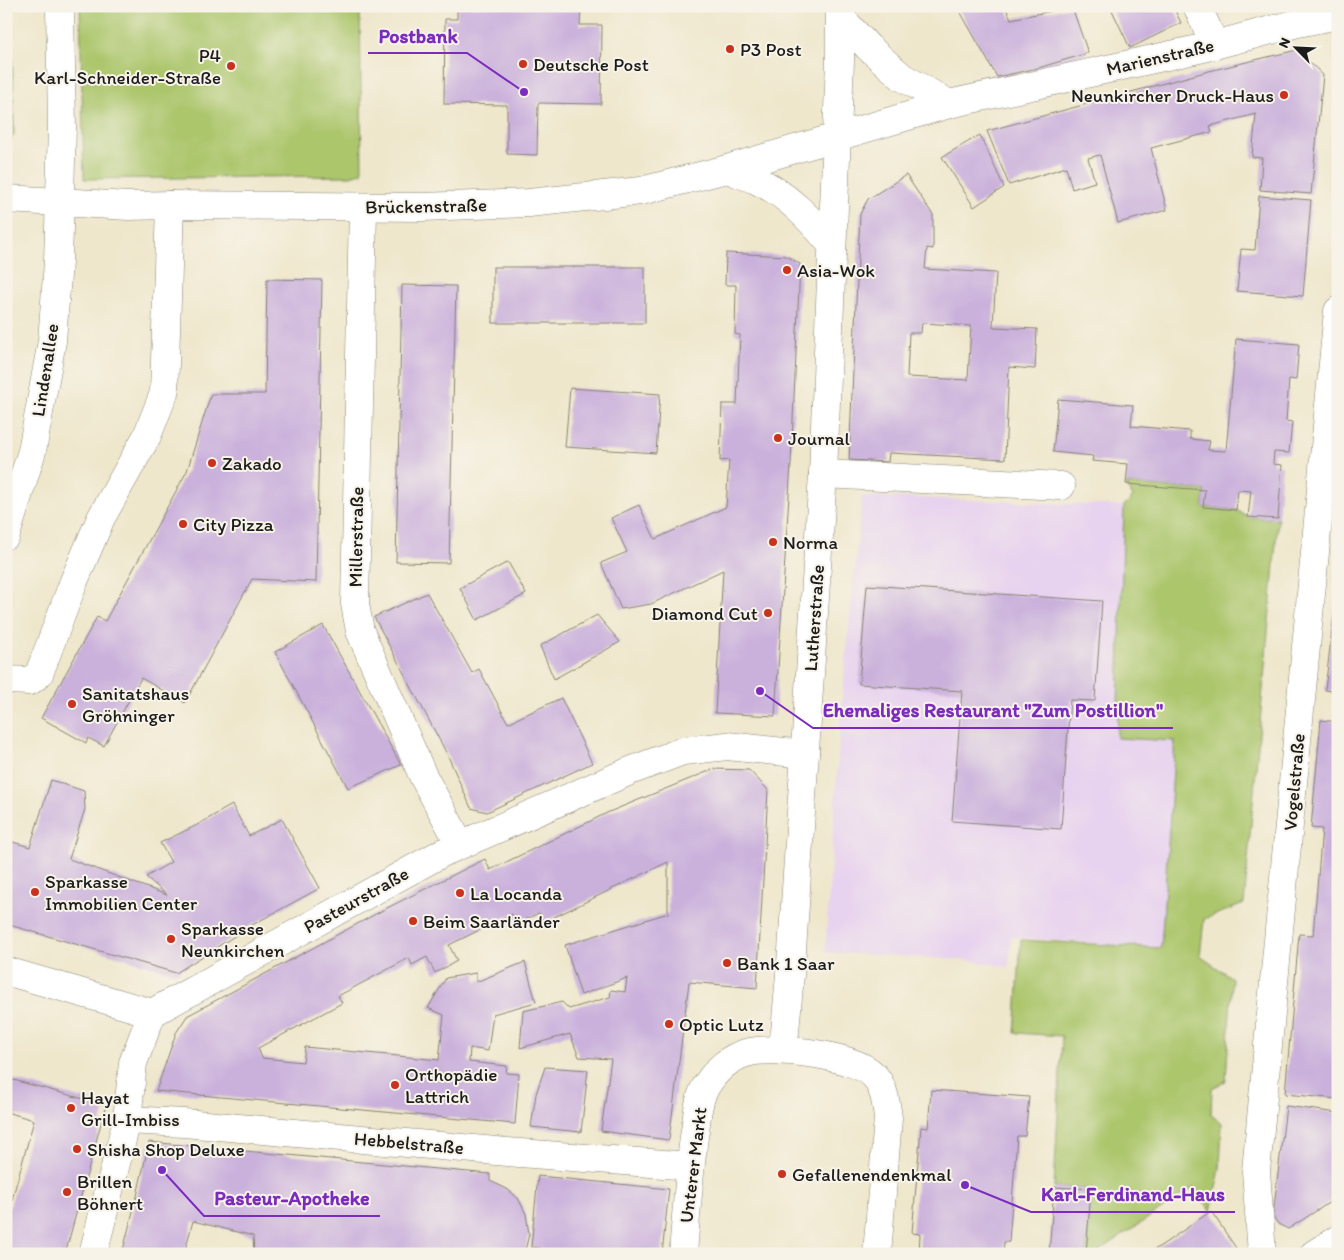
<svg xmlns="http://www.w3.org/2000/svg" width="1344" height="1260" viewBox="0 0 1344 1260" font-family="Itim,sans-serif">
  <rect width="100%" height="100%" fill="#f7f3e8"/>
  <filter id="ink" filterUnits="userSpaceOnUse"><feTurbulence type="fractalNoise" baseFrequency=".02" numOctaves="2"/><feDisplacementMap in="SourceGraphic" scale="10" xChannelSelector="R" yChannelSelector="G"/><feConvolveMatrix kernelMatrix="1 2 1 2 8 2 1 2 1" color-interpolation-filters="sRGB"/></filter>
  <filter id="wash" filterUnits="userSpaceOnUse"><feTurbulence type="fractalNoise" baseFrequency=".0096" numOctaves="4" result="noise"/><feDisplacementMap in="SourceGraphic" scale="20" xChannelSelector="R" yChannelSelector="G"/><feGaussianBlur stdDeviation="1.12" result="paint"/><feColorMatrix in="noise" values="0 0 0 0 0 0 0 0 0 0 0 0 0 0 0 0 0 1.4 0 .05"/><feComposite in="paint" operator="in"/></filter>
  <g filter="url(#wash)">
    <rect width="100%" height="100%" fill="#efe7cc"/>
    <path fill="#e7d2ef" d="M862 496 1124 506 1117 738 1175 740 1161 948 1011 937 1009 967 966 960 825 952 842 698Z"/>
    <g fill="#acc66c" stroke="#647144">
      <path d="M6 6H11L14 134 6 149Z"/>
      <path d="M80 6H360L362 173 350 176 84 179Z"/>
      <path d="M1126 484 1205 490 1203 507 1236 510 1249 517 1278 519 1244 904 1204 919 1200 956 1232 978 1226 1081 1212 1088 1211 1115 1222 1123 1220 1169 1211 1211 1194 1187 1095 1254H1086L1091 1189 1054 1187 1062 1036 1015 1033 1021 940 1161 948 1175 741 1117 738 1124 506 1133 497Z"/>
    </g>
    <g id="blocks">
      <g fill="#cab1dc" fill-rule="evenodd">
        <path d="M457 6H581L580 25H602L601 104 538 103 537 155 507 154V105L444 104 445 19H457Z"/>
        <path d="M957 6H1005L1011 19 1072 7 1088 53 1038 68 997 77Z"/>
        <path d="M1110 6H1173L1181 23 1130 48Z"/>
        <path d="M1297 50 1323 75 1311 194 1260 190 1262 158 1252 157 1256 114 1210 126 1212 132 1151 148 1167 210 1118 223 1100 155 1088 158 1095 182 1072 189 1066 167 1009 185 987 131 1209 71Z"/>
        <path d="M980 135 1004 187 974 207 942 157Z"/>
        <path d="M906 175 933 215V249L927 248 925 269 996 273 993 327 1037 329 1035 369 1009 367 1005 459 889 453 888 462 849 460 860 214 868 199ZM922 323 971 326 968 380 907 377 909 333H921Z"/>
        <path d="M1259 196 1311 200 1303 296 1237 291 1241 249 1255 250Z"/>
        <path d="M726 253 787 256 800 264 791 464 775 716 715 713 723 570 651 604 621 609 601 563 627 552 611 518 639 505 655 539 726 507 729 460 720 461 722 404H737L740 335 735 334 736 285H725Z"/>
        <rect x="493" y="267" width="152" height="56"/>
        <path d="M267 279 322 280 316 582 252 579 185 703 141 678 104 746 88 738 86 743 41 718 97 617 105 621 187 471 211 394H265Z"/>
        <path d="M402 285 456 286 449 563 396 562Z"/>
        <path d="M1236 339 1299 344 1296 380 1289 379 1286 421 1292 422 1289 453 1274 452 1273 464 1282 465 1278 519 1248 517 1251 491 1238 490 1236 510 1203 507 1205 490 1126 484 1128 464 1092 461 1093 456 1053 452 1058 399 1133 405 1131 426 1190 431V439L1210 441 1208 450 1226 451Z"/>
        <path d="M570 388 660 394 656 453 565 447Z"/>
        <path d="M508 562 526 594 477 620 460 588Z"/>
        <path d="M867 585 1102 601 1095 701 1070 700 1061 829 952 821 962 691 859 684Z"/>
        <path d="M427 593 472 673 479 669 508 723 561 698 592 763 487 812 471 808 448 756 374 617Z"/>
        <path d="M1336 596H1338V692L1325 690Z"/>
        <path d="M597 615 620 642 554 679 540 646Z"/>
        <path d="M323 625 401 765 348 788 275 652Z"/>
        <path d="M1321 720 1338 722V1099L1285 1094 1299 934 1313 935 1322 829 1311 828Z"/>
        <path d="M714 769 749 770 768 790 757 988 689 982 669 1140 601 1131 611 1059 579 1057 570 1034 520 1048 523 1011 562 1002 569 1009 610 997 611 990 625 992 627 978 581 995 565 945 668 913V862L544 922 539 913 516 924 512 914 449 945 457 961 435 973 427 957 412 965 409 958 338 996 342 1003 258 1048 262 1058 303 1062 305 1047 439 1060 444 1015 428 1008 446 978 476 973V982L525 962 536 1002 493 1014 488 1051 470 1048 469 1062 507 1066 506 1073 519 1074 515 1124 156 1091 176 1033 187 1016 383 910 485 859 490 870 609 812Z"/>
        <path d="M51 780 84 791 85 809 69 859 167 895 146 877 171 862 160 843 197 825 232 805 249 836 282 819 320 888 252 925 176 973 6 924V840L30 847Z"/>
        <path d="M545 1067 588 1070 581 1132 531 1127 536 1094Z"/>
        <path d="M6 1078 106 1105 65 1254H6V1205L10 1207 34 1120 6 1112Z"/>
        <path d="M931 1090 1029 1097 1025 1136H1017L1009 1242H1004L1003 1254H919L920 1234 912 1233 921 1127 928 1128Z"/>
        <path d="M1286 1106 1338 1113V1197L1288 1229 1278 1224 1273 1216Z"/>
        <path d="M149 1142 490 1174V1181L507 1189 518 1198 526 1214 529 1234 525 1251 524 1254H254L253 1236 193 1221 184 1254H122L137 1196Z"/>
        <path d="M538 1176 669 1189 662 1254H540L541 1248 531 1247Z"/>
        <path d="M1054 1187 1091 1189 1086 1254H1049Z"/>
        <path d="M1211 1211 1240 1254H1148L1168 1241Z"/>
      </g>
    </g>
  </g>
  <g filter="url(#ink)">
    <use href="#blocks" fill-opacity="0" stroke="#868274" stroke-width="1"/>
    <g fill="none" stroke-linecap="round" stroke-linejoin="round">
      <defs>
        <g id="minor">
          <path d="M1197 6 1215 45"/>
          <path d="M841 18 868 47 902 77 949 104"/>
          <path d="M727 169C737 173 747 176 756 180 787 194 811 220 832 245"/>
          <path d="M6 199 129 206 170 205 422 207 529 203 641 191 727 169 949 104 1203 48 1298 23 1338 15"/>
          <path d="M363 207 355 604 360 631 423 776 460 844"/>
          <path d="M823 474 1061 486"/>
          <path d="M6 680 30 681 39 674 74 581 101 518 147 436 164 393 170 205"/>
          <path d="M6 971 152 1013"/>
          <path d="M782 1050 785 1032 792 951 823 474 840 61V6"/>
          <path d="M127 1120 184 1123 507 1152 690 1166"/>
          <path d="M93 1254 127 1120 133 1063 152 1013 442 853 630 771 683 751 727 746 805 754"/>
          <path d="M683 1254C686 1215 689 1176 694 1137 697 1120 697 1101 706 1086 716 1070 729 1058 746 1053 773 1045 860 1055 876 1078 885 1090 886 1104 888 1118L877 1254"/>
          <path d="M1262 1254 1256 1171 1338 311"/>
          <path d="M1314 1254 1338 1239"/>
        </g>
        <path id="major" d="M6 535 32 451 52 341 58 262 62 127 60 6"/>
      </defs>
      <use href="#minor" stroke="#868274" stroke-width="29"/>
      <use href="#major" stroke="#868274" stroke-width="29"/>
      <use href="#minor" stroke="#fff" stroke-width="28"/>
      <use href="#major" stroke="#fff" stroke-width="28"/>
    </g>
  </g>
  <g fill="#c8321e" stroke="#f7f3e8" stroke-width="2">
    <circle cx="730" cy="49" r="5"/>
    <circle cx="523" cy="64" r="5"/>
    <circle cx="231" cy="66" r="5"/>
    <circle cx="1284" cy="95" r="5"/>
    <circle cx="787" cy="270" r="5"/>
    <circle cx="778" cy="438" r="5"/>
    <circle cx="212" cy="463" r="5"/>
    <circle cx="183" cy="524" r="5"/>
    <circle cx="773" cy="542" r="5"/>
    <circle cx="768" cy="613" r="5"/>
    <circle cx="72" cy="704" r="5"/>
    <circle cx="35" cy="892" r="5"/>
    <circle cx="460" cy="893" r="5"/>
    <circle cx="413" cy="921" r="5"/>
    <circle cx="171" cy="939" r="5"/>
    <circle cx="727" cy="963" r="5"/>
    <circle cx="669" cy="1024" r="5"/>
    <circle cx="395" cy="1085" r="5"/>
    <circle cx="71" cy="1108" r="5"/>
    <circle cx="77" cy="1149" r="5"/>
    <circle cx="782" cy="1174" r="5"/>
    <circle cx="67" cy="1192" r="5"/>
  </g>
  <g text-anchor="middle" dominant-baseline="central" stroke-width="4" stroke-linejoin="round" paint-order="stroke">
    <g font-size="19" fill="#1c1c1c" stroke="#f7f3e8" text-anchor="start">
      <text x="740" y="49">P3 Post</text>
      <text x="221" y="55" text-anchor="end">P4<tspan x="221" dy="22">Karl-Schneider-Straße</tspan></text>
      <text x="533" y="64">Deutsche Post</text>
      <text x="1274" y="95" text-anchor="end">Neunkircher Druck-Haus</text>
      <text x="797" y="270">Asia-Wok</text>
      <text x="788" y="438">Journal</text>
      <text x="222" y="463">Zakado</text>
      <text x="193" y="524">City Pizza</text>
      <text x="783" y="542">Norma</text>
      <text x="758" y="613" text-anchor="end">Diamond Cut</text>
      <text x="82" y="693">Sanitatshaus<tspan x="82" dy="22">Gröhninger</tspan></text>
      <text x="45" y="881">Sparkasse<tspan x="45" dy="22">Immobilien Center</tspan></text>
      <text x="470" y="893">La Locanda</text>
      <text x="423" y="921">Beim Saarländer</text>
      <text x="181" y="928">Sparkasse<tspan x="181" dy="22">Neunkirchen</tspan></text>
      <text x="737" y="963">Bank 1 Saar</text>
      <text x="679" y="1024">Optic Lutz</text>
      <text x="405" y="1074">Orthopädie<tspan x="405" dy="22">Lattrich</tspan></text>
      <text x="81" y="1097">Hayat<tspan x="81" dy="22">Grill-Imbiss</tspan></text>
      <text x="87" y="1149">Shisha Shop Deluxe</text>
      <text x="792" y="1174">Gefallenendenkmal</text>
      <text x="77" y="1181">Brillen<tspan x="77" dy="22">Böhnert</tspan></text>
    </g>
    <g font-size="19" fill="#1c1c1c" stroke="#f7f3e8">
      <text transform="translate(1160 57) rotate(-13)">Marienstraße</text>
      <text transform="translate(426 206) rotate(-1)">Brückenstraße</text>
      <text transform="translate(45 370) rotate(-81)">Lindenallee</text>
      <text transform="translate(356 537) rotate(-89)">Millerstraße</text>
      <text transform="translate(814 618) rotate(-86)">Lutherstraße</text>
      <text transform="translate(1294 782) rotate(-85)">Vogelstraße</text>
      <text transform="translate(356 900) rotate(-29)">Pasteurstraße</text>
      <text transform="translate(409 1143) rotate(5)">Hebbelstraße</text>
      <text transform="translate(693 1165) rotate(-83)">Unterer Markt</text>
    </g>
  </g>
  <path fill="none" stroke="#7b2cbf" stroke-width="2" d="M524 92L467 53H368M760 691L813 728H1173M965 1185L1031 1212H1235M162 1170L204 1216H380"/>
  <g fill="#7b2cbf" stroke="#f7f3e8" stroke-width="2">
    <circle cx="524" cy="92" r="5"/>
    <circle cx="760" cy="691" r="5"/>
    <circle cx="965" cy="1185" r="5"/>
    <circle cx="162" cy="1170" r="5"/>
  </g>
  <g font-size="20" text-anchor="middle" font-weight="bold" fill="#7b2cbf" stroke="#f7f3e8" stroke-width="4" stroke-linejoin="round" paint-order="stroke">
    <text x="418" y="43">Postbank</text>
    <text x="993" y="717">Ehemaliges Restaurant "Zum Postillion"</text>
    <text x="1133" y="1201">Karl-Ferdinand-Haus</text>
    <text x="292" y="1205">Pasteur-Apotheke</text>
  </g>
  <rect width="1344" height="1260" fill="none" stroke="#f7f3e8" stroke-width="25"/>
  <g transform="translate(1296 48) rotate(294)" stroke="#f7f3e8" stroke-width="4" paint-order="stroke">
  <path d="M0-4L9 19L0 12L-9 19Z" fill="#1c1c1c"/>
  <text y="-8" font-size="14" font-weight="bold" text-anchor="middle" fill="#1c1c1c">N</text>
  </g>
</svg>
